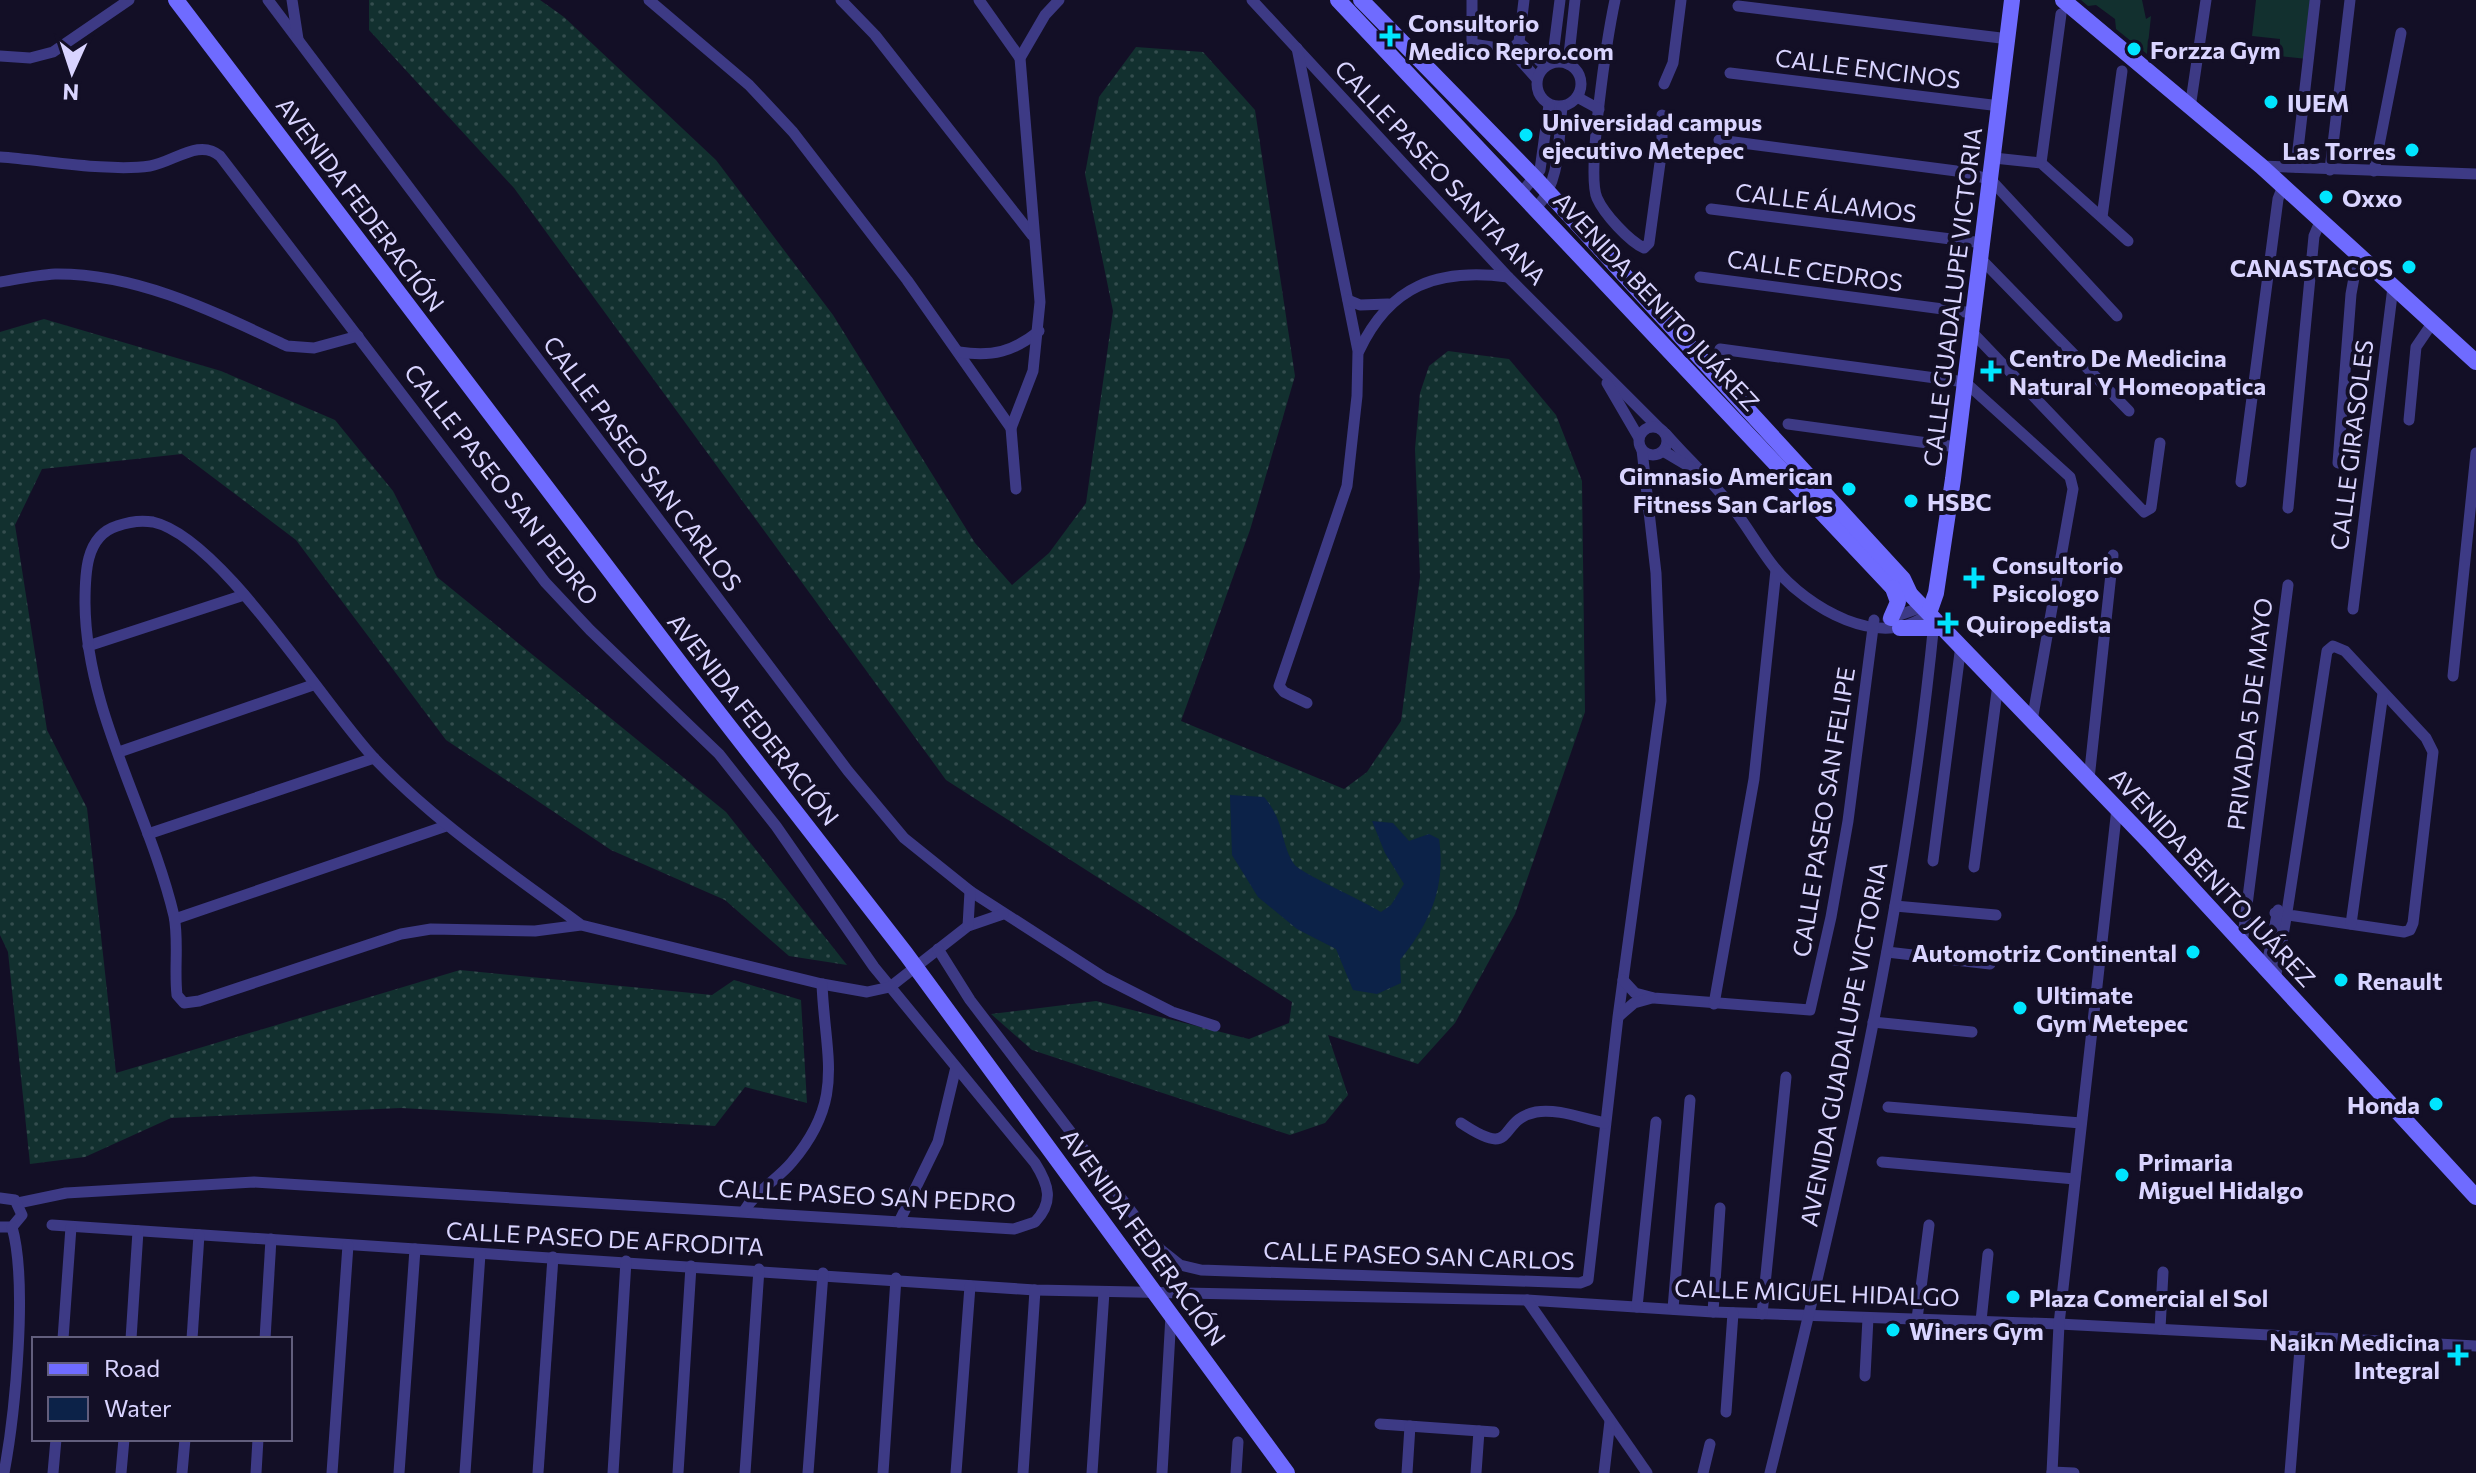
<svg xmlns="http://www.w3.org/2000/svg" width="2476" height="1473" viewBox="0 0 2476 1473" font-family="Commissioner,sans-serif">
  <defs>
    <pattern id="grass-dots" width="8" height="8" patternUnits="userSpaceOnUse" patternTransform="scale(2)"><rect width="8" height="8" fill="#12302f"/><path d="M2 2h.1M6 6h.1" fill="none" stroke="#344d4e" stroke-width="1.8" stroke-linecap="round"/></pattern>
  </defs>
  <rect width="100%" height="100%" fill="#130f26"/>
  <g fill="url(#grass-dots)">
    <path d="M369 0H540L564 17 716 160 833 315 975 543 1012 585 1049 553 1086 503 1113 311 1085 174 1099 97 1136 47 1203 52 1255 110 1295 376 1250 530 1181 721 1344 789 1367 772 1401 721 1420 577 1415 449 1420 393 1429 366 1448 351 1509 359 1556 415 1582 481 1585 712 1515 914 1455 1023 1418 1064 1328 1035 1348 1095 1325 1123 1290 1135 1032 1050 991 1014 1096 1001 1249 1039 1289 1023 1292 1002 946 780 514 188 369 30Z"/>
    <path d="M44 319 221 371 335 420 393 491 437 577 726 812 847 965 789 956 725 900 611 850 446 740 296 540 182 454 42 469 15 525 47 730 87 808 116 1073 460 970 712 995 734 980 801 1000 807 1103 745 1087 715 1126 401 1108 171 1118 85 1157 30 1164 8 952 0 935V332Z"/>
  </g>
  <g fill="#12302f">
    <path d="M2081 0H2142L2146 19 2151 16 2147 54 2116 29 2115 19 2096 5 2088 6Z"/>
    <path d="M2256 0H2313L2307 59 2279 56 2280 39 2252 36Z"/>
  </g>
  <path fill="#0c2248" d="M1230 795 1264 797C1286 823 1280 843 1294 864 1300 873 1364 901 1381 912L1391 905 1404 884 1385 853 1372 821 1393 823 1409 841 1429 834 1439 839C1446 887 1430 923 1400 960L1401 983 1377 994 1353 990 1336 949 1297 929 1258 897 1232 855Z"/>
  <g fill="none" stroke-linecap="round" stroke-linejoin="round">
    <g stroke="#3d3a85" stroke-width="11">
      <path d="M268 0 848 771 904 838 970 891 1105 978 1172 1012 1215 1026"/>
      <path d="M292 0 298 39"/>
      <path d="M649 0 749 85 793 132 907 280 1011 428"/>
      <path d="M841 0 875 35 1032 235"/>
      <path d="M979 0 1020 58"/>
      <path d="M1252 0 1508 277 1659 428"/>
      <path d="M1472 0V44L1511 50 1519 42 1524 0"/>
      <path d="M1615 0C1608 33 1586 173 1597 198 1604 214 1629 241 1644 248L1649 243 1662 148V115"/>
      <path d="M1738 6 2009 39"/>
      <path d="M1519 42 1545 66"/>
      <path d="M1297 48 1358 351 1357 396 1347 486 1279 686 1284 692 1307 703"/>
      <path d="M1511 50 1537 79"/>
      <path d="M0 56 30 58 53 52 129 0"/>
      <circle cx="1559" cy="84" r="22"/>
      <path d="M1552 63 1560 0"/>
      <path d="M1568 64 1575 0"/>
      <path d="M1730 73 2000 106"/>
      <path d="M1664 84 1673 63 1681 0"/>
      <path d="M1577 97 1599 109"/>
      <path d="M2190 108 2206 0"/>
      <path d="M1719 140 1964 172 1991 180 2117 316"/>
      <path d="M0 157C44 160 109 172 150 166 174 162 199 138 220 156L545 582 590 630 719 754 776 826 874 967 1035 1163C1049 1185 1054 1202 1035 1222L1014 1229 254 1182 66 1193 18 1203"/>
      <path d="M1994 158 2041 163 2128 241"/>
      <path d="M2041 163 2061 14"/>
      <path d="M2261 166 2476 174"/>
      <path d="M2296 167 2315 1"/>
      <path d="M2330 170 2350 0"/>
      <path d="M2374 171 2401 33"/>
      <path d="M1522 192 1540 170 1549 105"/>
      <path d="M1537 207C1561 181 1558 141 1562 107"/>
      <path d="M1711 209 1983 243"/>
      <path d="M2102 217 2122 71"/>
      <path d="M1981 259 2129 411"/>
      <path d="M1700 277 1973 313"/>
      <path d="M0 282C18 279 37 275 55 274 137 273 215 312 287 346L314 348 358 336"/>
      <path d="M1348 300 1360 305 1388 304"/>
      <path d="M1971 331 2144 512 2151 508 2160 443"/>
      <path d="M1720 349 1965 382 2070 477 2073 489 2032 721"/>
      <path d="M1359 351C1390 285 1438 268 1508 277"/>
      <path d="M959 352C992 357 1013 352 1039 331"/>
      <path d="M1607 383 1639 438"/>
      <path d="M2409 420 2416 347 2433 322"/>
      <path d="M1788 424 1957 447"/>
      <circle cx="1653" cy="441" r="14"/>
      <path d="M1666 434C1687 458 1712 481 1732 507 1747 526 1759 548 1774 567 1807 608 1882 652 1929 613"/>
      <path d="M1663 451 1690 467"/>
      <path d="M2338 463 2351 294 2358 256"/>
      <path d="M2241 482 2278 199 2283 186"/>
      <path d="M1016 489 1011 428 1033 371 1040 302 1020 58 1045 15 1059 0"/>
      <path d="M2288 508 2314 236 2320 222"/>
      <path d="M2353 609 2393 287"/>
      <path d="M1888 619 1922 607"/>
      <path d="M88 646 244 595"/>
      <path d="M2453 676 2476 453"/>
      <path d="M119 752 313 685"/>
      <path d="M2089 779 2113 555"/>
      <path d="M148 834 374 758"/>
      <path d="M1933 861 1961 645"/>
      <path d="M1974 867 1998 684"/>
      <path d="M1895 906 1996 915"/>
      <path d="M2275 913C2318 919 2361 926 2404 932L2410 930 2413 923 2433 752 2426 738 2345 651 2333 646 2327 651 2289 899C2285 926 2280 953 2275 980"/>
      <path d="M175 919 446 826"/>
      <path d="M2351 924 2383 693"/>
      <path d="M581 925C510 872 436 823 374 758 323 704 221 537 153 522 141 520 128 522 117 526 85 536 85 575 85 603 86 713 149 811 174 916 179 941 174 969 177 995L184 1003 199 1001 401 934 431 929 535 931 581 925 822 984 867 992 890 987 968 926 1003 914"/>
      <path d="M968 926 970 891"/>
      <path d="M2242 944 2288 585"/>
      <path d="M938 949 970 1000 1160 1249 1180 1265 1201 1270 1580 1283 1588 1280 1618 1017 1661 701 1656 573 1642 450"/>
      <path d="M1887 952 1990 964"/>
      <path d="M2266 969 2278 910"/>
      <path d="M1623 980 1635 993 1654 998 1810 1010 1831 917 1848 821 1874 620"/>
      <path d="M1714 1004 1754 779 1776 570"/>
      <path d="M1619 1016 1634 1003 1652 998"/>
      <path d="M1873 1022 1972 1032"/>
      <path d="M1888 1107 2081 1123"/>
      <path d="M1461 1123C1518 1161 1496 1120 1536 1112 1557 1108 1584 1119 1605 1123"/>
      <path d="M1882 1162 2075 1179"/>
      <path d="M0 1198 15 1200 22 1215 12 1227H0"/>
      <path d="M744 1211C756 1191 778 1179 792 1162 846 1098 825 1058 822 984"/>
      <path d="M899 1222 938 1142 956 1067"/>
      <path d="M52 1225 1035 1290 1527 1300 1713 1312 2059 1324 2476 1346"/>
      <path d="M1527 1300 1647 1473"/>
      <path d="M1637 1307 1656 1122"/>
      <path d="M1673 1309 1690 1100"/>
      <path d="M1713 1312 1720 1208"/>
      <path d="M1762 1314 1786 1077"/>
      <path d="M1917 1319 1929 1225"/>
      <path d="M1981 1321 1988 1254"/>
      <path d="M2160 1329 2163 1272"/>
      <path d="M63 1339 71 1227"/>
      <path d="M131 1339 138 1231"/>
      <path d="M192 1339 199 1235"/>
      <path d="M265 1339 271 1239"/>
      <path d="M1865 1376 1868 1318"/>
      <path d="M1726 1412 1733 1313"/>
      <path d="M1380 1424 1494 1432"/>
      <path d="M2052 1472 2074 1473"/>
      <path d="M4 1473C15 1414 28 1283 12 1227"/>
      <path d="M53 1473 56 1439"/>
      <path d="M121 1473 124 1439"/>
      <path d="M182 1473 185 1439"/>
      <path d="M256 1473 258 1439"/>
      <path d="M332 1473 348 1245"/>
      <path d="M399 1473 415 1249"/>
      <path d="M465 1473 480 1254"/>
      <path d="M538 1473 553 1257"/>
      <path d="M613 1473 626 1261"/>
      <path d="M678 1473 691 1266"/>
      <path d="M745 1473 759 1269"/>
      <path d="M808 1473 823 1273"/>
      <path d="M883 1473 896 1278"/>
      <path d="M956 1473 970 1286"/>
      <path d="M1023 1473 1035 1290"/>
      <path d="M1092 1473 1104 1292"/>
      <path d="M1162 1473 1171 1315"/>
      <path d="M1236 1473 1238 1442"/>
      <path d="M1407 1473 1410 1426"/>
      <path d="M1476 1473 1479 1431"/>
      <path d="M1604 1473 1610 1421"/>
      <path d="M1703 1473 1710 1444"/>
      <path d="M1770 1473C1840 1193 1906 909 1934 622"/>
      <path d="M2052 1473 2059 1324 2117 808"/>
      <path d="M2290 1473 2301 1336"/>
    </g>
    <g stroke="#6f6bff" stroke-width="16">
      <path d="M176 0 686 671 906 954 1287 1473"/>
      <path d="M1338 0 1893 588 1910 594"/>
      <path d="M1361 0 1536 179 1903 579 1910 594 2152 845 2476 1197"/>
      <path d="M2063 0 2261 166 2476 362"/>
      <path d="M1929 613 1936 593 1953 479 2012 0"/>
      <path d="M1891 618 1898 602 1893 588"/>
      <path d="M1900 628H1944"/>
    </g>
  </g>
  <g fill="#00e5ff" stroke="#130f26" stroke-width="3">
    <path d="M1386 24h8v8h8v8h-8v8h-8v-8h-8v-8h8z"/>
    <circle cx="2134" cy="49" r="8"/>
    <circle cx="2271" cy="102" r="8"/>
    <circle cx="1526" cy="135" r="8"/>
    <circle cx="2412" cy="150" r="8"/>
    <circle cx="2326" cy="197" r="8"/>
    <circle cx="2409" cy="267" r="8"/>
    <path d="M1987 359h8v8h8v8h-8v8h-8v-8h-8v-8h8z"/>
    <circle cx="1849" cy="489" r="8"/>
    <circle cx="1911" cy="501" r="8"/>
    <path d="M1970 566h8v8h8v8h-8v8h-8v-8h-8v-8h8z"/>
    <path d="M1944 611h8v8h8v8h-8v8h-8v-8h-8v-8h8z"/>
    <circle cx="2193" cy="952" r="8"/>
    <circle cx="2341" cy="980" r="8"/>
    <circle cx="2020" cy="1008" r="8"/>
    <circle cx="2436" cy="1104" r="8"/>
    <circle cx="2122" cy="1175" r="8"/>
    <circle cx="2013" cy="1297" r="8"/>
    <circle cx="1893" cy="1330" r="8"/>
    <path d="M2454 1343h8v8h8v8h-8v8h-8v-8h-8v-8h8z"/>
  </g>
  <g text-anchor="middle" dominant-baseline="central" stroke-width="8" stroke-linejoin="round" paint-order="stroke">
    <g font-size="24" font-weight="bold" fill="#d9d4ff" stroke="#130f26" text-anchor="start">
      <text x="1408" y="22">Consultorio<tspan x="1408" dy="28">Medico Repro.com</tspan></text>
      <text x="2150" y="49">Forzza Gym</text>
      <text x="2287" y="102">IUEM</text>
      <text x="1542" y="121">Universidad campus<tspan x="1542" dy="28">ejecutivo Metepec</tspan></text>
      <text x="2396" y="150" text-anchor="end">Las Torres</text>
      <text x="2342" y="197">Oxxo</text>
      <text x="2393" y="267" text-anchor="end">CANASTACOS</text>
      <text x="2009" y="357">Centro De Medicina<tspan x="2009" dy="28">Natural Y Homeopatica</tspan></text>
      <text x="1833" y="475" text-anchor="end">Gimnasio American<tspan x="1833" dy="28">Fitness San Carlos</tspan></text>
      <text x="1927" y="501">HSBC</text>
      <text x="1992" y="564">Consultorio<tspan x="1992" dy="28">Psicologo</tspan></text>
      <text x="1966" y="623">Quiropedista</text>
      <text x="2177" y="952" text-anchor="end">Automotriz Continental</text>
      <text x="2357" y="980">Renault</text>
      <text x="2036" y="994">Ultimate<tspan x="2036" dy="28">Gym Metepec</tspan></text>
      <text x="2420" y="1104" text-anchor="end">Honda</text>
      <text x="2138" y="1161">Primaria<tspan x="2138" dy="28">Miguel Hidalgo</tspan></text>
      <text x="2029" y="1297">Plaza Comercial el Sol</text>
      <text x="1909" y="1330">Winers Gym</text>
      <text x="2440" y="1341" text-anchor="end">Naikn Medicina<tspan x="2440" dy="28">Integral</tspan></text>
    </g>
    <g font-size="24" fill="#d9d4ff" stroke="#130f26">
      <text transform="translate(1868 68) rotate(7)">CALLE ENCINOS</text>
      <text transform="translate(1441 172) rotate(47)">CALLE PASEO SANTA ANA</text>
      <text transform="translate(1826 202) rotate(7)">CALLE ÁLAMOS</text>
      <text transform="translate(361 204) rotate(53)">AVENIDA FEDERACIÓN</text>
      <text transform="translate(1815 270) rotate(8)">CALLE CEDROS</text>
      <text transform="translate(1952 297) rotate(-83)">CALLE GUADALUPE VICTORIA</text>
      <text transform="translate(1657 301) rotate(47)">AVENIDA BENITO JUÁREZ</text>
      <text transform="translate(2351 445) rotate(-83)">CALLE GIRASOLES</text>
      <text transform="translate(643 463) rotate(53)">CALLE PASEO SAN CARLOS</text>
      <text transform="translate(502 484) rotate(52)">CALLE PASEO SAN PEDRO</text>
      <text transform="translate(2249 714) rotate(-83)">PRIVADA 5 DE MAYO</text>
      <text transform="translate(754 719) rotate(52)">AVENIDA FEDERACIÓN</text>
      <text transform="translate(1823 812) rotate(-81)">CALLE PASEO SAN FELIPE</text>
      <text transform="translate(2213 877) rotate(47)">AVENIDA BENITO JUÁREZ</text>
      <text transform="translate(1843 1044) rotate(-79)">AVENIDA GUADALUPE VICTORIA</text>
      <text transform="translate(867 1195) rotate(3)">CALLE PASEO SAN PEDRO</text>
      <text transform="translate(1144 1237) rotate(54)">AVENIDA FEDERACIÓN</text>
      <text transform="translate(605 1238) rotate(3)">CALLE PASEO DE AFRODITA</text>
      <text transform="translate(1419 1255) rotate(2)">CALLE PASEO SAN CARLOS</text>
      <text transform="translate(1817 1292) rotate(2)">CALLE MIGUEL HIDALGO</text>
    </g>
  </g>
  <rect x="32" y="1337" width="260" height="104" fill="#130f26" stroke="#625e7d" stroke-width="2"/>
  <rect x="48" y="1363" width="40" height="12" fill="#6f6bff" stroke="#625e7d" stroke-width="2"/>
  <text x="104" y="1377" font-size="24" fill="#d9d4ff">Road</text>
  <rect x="48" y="1397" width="40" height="24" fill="#0c2248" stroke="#625e7d" stroke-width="2"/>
  <text x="104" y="1417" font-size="24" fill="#d9d4ff">Water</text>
  <g transform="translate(72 72) rotate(183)" stroke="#130f26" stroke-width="6" paint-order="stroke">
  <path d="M0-6L14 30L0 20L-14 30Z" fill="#d9d4ff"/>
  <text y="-12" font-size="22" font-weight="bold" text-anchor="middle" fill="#d9d4ff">N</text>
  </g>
</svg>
